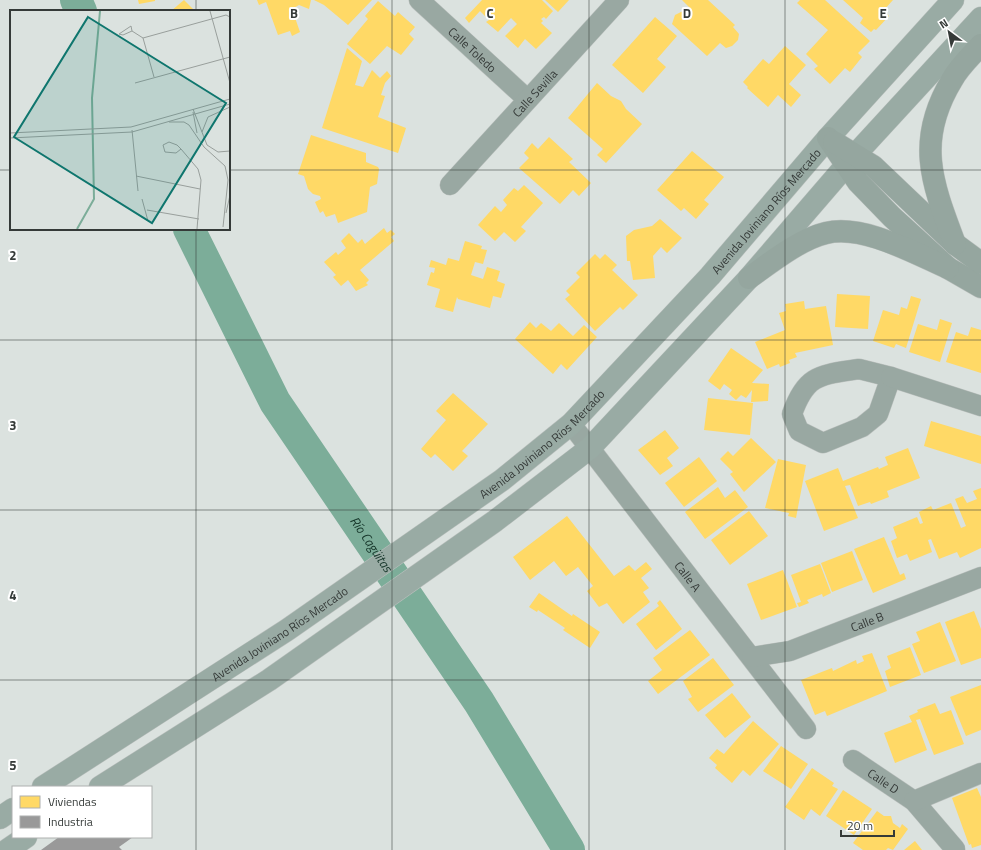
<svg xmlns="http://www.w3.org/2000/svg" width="981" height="850" viewBox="0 0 981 850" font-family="'Titillium Web',sans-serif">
  <rect width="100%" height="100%" fill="#dbe2df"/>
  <g fill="#ffd966">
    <path d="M138 0H155V1L139 4Z"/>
    <path d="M184 0 195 11H171Z"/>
    <path d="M257 0H311L309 9 299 5 292 9 300 32 292 36 290 31 278 35 266 2 259 5Z"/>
    <path d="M314 0H372L348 25 324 5Z"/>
    <path d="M482 0H542L553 11 546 19 544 17 541 19 543 21 541 23 552 33 536 49 525 39 518 48 505 36 517 24 511 18 498 32 486 22 489 20 480 11 469 23 465 18Z"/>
    <path d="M545 0H569L558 12Z"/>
    <path d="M682 0H708L735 25 733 27 739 34 738 40 732 46 726 48 720 43 707 56 672 24 675 15 683 11 686 14 691 9Z"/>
    <path d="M800 0H825L870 41 858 53 862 57 850 72 845 68 830 84 814 69 818 66 806 54 828 30 797 3Z"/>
    <path d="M843 0H893L883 11 889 16 876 30 874 29 871 32 860 23 863 18Z"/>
    <path d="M378 1 395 16 398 12 415 27 409 34 414 39 401 55 387 46 370 64 347 44 368 19 365 16Z"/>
    <path d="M655 17 677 36 657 59 666 67 643 93 612 65Z"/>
    <path d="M785 46 806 65 789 84 801 95 791 107 778 95 768 107 747 88 748 87 743 82 763 59 769 64Z"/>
    <path d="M347 48 362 61 355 85 363 87 372 70 380 78 387 71 391 76 385 83 381 95 385 96 378 117 406 128 398 153 322 128Z"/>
    <path d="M597 83 611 96 621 101 626 109 642 124 606 163 597 155 603 149 568 118Z"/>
    <path d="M311 135 366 153V162L378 167 379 169 377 184 370 187 367 212 338 223 335 214 326 217 323 211 320 213 315 202 321 199 320 196 313 194 308 189 304 176 298 174Z"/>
    <path d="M549 137 573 159 569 162 591 183 579 196 573 190 560 204 519 168 529 158 524 153 532 143 538 149Z"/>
    <path d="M692 151 724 177 704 200 709 204 696 219 684 208 681 211 657 190Z"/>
    <path d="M524 185 543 203 521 227 526 231 515 242 504 232 495 241 478 225 495 206 501 212 507 205 503 200 514 188 518 191Z"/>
    <path d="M660 219 682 238 667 253 661 247 653 256 655 278 633 280 630 261H627L626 236 634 230 652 226Z"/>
    <path d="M384 228 387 233 391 230 395 234 391 237 394 241 360 270 369 280 366 283 368 285 356 291 348 280 341 286 333 277 336 275 324 262 336 252 338 255 346 248 341 241 349 233 358 243 362 239 365 244Z"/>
    <path d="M465 241 482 246 481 249 487 250 483 264 475 262 471 275 483 279 487 267 500 271 497 281 505 284 501 298 493 296 490 308 458 299 457 297 453 312 435 307 440 289 427 285 431 272 434 273 435 268 429 267 431 260 446 265 448 258 459 261Z"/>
    <path d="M595 254 600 259 605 254 617 265 612 270 638 295 623 310 620 307 595 331 565 299 570 295 566 291 580 277 576 273Z"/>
    <path d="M837 294 870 296 868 329 835 327Z"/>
    <path d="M911 296 921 299 906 348 896 344 894 348 873 341 883 310 899 315 901 307 907 309Z"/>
    <path d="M804 301 805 309 826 306 833 345 795 353 797 357 789 360 790 363 780 367 779 364 767 369 755 342 785 330 779 313 786 311 785 304Z"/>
    <path d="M940 319 952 323 940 362 909 352 918 324 937 330Z"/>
    <path d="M530 322 536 328 541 323 551 331 559 323 573 336 584 325 597 337 567 370 561 364 553 374 515 339Z"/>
    <path d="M971 327 981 330V373L946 362 956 332 968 336Z"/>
    <path d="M731 348 763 370 752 383 769 384 768 401 751 402 752 390 746 398 741 395 736 400 729 394 732 390 724 384 720 390 708 381Z"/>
    <path d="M453 393 488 424 462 451 468 456 453 471 435 454 431 458 421 449 446 420 436 411Z"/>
    <path d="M708 398 753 403 750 435 704 430Z"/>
    <path d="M931 421 981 436V464L924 446Z"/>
    <path d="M665 430 679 448 667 458 673 466 660 475 638 450Z"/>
    <path d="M751 438 776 462 744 492 730 474 733 472 720 459 728 451 733 456Z"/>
    <path d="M908 448 920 478 887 491 889 497 871 504 870 502 858 506 850 485 845 486 858 518 824 531 805 481 838 468 843 481 878 467 879 469 888 465 885 457Z"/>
    <path d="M699 457 717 481 684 507 665 483Z"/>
    <path d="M778 459 806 465 796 518 788 516 789 513 765 508Z"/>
    <path d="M718 487 725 498 735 490 748 507 705 539 685 512Z"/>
    <path d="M981 488V548L960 558 957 552 939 559 931 539 928 540 932 552 910 561 907 554 897 558 891 541 897 538 893 527 917 517 920 524 923 523 919 512 931 506 933 510 951 503 961 528 966 526 955 499 963 496 967 503 977 499 973 491Z"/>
    <path d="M749 511 768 536 730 565 711 540Z"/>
    <path d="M567 516 614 576 629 565 635 571 646 562 652 569 641 578 649 588 643 592 650 602 623 624 607 603 599 607 587 591 593 586 578 567 566 576 554 561 530 580 513 557Z"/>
    <path d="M884 537 900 575 904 573 906 579 873 593 854 549Z"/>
    <path d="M852 551 863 580 832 592 821 563Z"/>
    <path d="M820 564 831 593 823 597 822 594 807 600 809 603 799 607 797 603 801 602 791 575Z"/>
    <path d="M783 570 797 607 761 620 747 584Z"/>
    <path d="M539 593 572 616 573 614 600 632 590 648 563 630 565 628 538 610 537 612 529 607Z"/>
    <path d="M660 600 682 629 656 650 636 624 659 606 657 603Z"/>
    <path d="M974 611 981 629V658L961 665 945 622Z"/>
    <path d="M940 622 956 661 924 673 912 644 920 641 916 632Z"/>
    <path d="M690 630 710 655 658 694 648 681 662 670 653 658Z"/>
    <path d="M910 647 921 675 890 687 885 671 891 668 887 656Z"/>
    <path d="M872 653 887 691 827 716 825 711 815 715 801 680 832 668 833 671 856 660 857 664 864 661 862 656Z"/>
    <path d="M713 658 734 685 698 712 688 699 692 697 683 681Z"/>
    <path d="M981 685V730L966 736 950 697Z"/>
    <path d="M732 693 751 717 725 738 705 715Z"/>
    <path d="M935 703 940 714 951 710 964 744 934 755 920 719 916 720 927 750 895 763 884 733 912 722 909 716 918 712 917 710Z"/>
    <path d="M753 721 779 744 750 776 743 770 732 783 715 768 717 765 709 758 717 749 724 754Z"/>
    <path d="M781 746 808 764 791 789 763 771Z"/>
    <path d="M812 768 834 783 832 786 838 789 820 816 811 809 804 820 785 807Z"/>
    <path d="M977 788 981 797V845L972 848 971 844 969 845 952 798Z"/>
    <path d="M843 790 872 809 854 835 826 816Z"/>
    <path d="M877 811 884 816H891L893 823 900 828 902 824 908 829 893 850 888 848 886 850H863L853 843Z"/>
    <path d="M915 841 922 850H904Z"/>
  </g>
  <path fill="#999" d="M59 837H133L119 847 122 850H41Z"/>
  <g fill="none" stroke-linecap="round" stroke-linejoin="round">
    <g stroke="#7cad99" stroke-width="32">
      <path d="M76 0 81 11"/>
      <path id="s1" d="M189 229 275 402 479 702 569 850"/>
    </g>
    <defs>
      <g id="minor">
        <path id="s2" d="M419 0 527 99"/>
        <path id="s3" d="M450 185 619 0"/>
        <path d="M859 369 891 377 878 414 862 427 823 443 799 431 792 414C806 374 820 375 859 369Z"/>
        <path d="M891 377 981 406"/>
        <path id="s4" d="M571 424 806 729"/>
        <path id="s5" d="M752 657 790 651 981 577"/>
        <path id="s6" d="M853 760 914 801 955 849"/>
        <path d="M914 801 981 773"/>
      </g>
      <g id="major">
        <path id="s7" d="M43 787 287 630 502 480 571 424 710 276 828 138 953 0"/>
        <path d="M100 787 269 680 495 521 590 448 749 278 855 155 981 18"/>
        <path d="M0 818 13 809"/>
        <path d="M7 850 26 837"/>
      </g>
      <g id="highway">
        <path d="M828 138 858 182 892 217 948 268 981 287"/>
        <path d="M834 142 873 166 955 244 981 263"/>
        <path d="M955 244C932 183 915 141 952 80 959 67 971 56 981 45"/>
        <path d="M749 278C770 263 800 239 826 233 863 224 914 253 948 268"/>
      </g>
    </defs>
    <use href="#minor" stroke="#bbc0be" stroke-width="21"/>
    <use href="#major" stroke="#bbc0be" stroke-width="23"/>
    <use href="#highway" stroke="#bbc0be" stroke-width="23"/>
    <use href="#minor" stroke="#99a8a2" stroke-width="20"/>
    <use href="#major" stroke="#99aba4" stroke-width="22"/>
    <use href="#highway" stroke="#95a69f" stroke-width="22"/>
  </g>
  <path fill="none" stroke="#353a38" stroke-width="1" stroke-opacity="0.55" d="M196 0V11M392 0V850M589 0V850M785 0V850M0 170H11M229 170H981M196 229V850M0 340H981M0 510H981M0 680H981"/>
  <g text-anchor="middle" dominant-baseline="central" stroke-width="4" stroke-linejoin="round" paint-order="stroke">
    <g font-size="12" fill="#353a38" stroke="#fff">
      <text stroke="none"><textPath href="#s2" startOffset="73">Calle Toledo</textPath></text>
      <text stroke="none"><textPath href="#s3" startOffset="125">Calle Sevilla</textPath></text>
      <text stroke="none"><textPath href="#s7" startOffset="930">Avenida Joviniano Ríos Mercado</textPath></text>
      <text stroke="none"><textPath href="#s7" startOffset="606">Avenida Joviniano Ríos Mercado</textPath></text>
      <text stroke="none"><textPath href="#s4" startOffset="192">Calle A</textPath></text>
      <text stroke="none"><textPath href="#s5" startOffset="121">Calle B</textPath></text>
      <text stroke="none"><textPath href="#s7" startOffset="282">Avenida Joviniano Ríos Mercado</textPath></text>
      <text stroke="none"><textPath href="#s6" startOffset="37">Calle D</textPath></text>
    </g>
    <g font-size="13" font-style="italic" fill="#153529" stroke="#fff">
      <text stroke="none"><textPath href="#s1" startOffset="365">Río Cagüitas</textPath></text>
    </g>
  </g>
  <g transform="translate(10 10)">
    <rect width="220" height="220" fill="#dbe2df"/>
    <path fill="none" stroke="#7cad99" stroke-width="2" d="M67 219 84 189 82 88 90 1"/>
    <path fill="none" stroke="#999f9c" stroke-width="1" d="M200 1 220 73M122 21 113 25 109 24 121 16 122 21 133 28M133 28 216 5 220 7M133 28 144 67M125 73 220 47M183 99 197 135 208 142 220 141M183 102 187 123M159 112H174L179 115 194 137 215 156 218 170 213 217M122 120 128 181M192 122 198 107 220 97M0 123 121 117 220 89M0 128 122 122 220 94M159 132 167 135 171 139 166 143 155 142 153 135ZM171 139 188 159 191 170 187 219M126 166 190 179M132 189 138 211M137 200 189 209M216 203 220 185"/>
    <path fill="#0f766e" fill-opacity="0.15" stroke="#0f766e" stroke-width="2" d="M78 7 216 93 142 213 4 127Z"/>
    <rect width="220" height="220" fill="none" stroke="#353a38" stroke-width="2"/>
  </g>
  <g font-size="13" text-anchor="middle" font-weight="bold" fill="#353a38" stroke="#fff" stroke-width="4" stroke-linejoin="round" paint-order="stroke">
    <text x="294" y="18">B</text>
    <text x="490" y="18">C</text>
    <text x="687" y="18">D</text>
    <text x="883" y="18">E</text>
    <text x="13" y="260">2</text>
    <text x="13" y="430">3</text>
    <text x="13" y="600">4</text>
    <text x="13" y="770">5</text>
  </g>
  <rect x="12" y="786" width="140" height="52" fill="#ffffff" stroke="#aeb0af"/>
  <rect x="20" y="796" width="20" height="12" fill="#ffd966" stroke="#aeb0af"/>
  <text x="48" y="806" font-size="12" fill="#353a38">Viviendas</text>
  <rect x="20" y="816" width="20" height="12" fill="#999999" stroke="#aeb0af"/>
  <text x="48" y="826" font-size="12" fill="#353a38">Industria</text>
  <g transform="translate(949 32) rotate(328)" stroke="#ffffff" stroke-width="3" paint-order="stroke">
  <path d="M0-3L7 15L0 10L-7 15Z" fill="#353a38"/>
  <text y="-6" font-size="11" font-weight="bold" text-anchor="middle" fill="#353a38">N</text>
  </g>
  <path d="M841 830v6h53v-6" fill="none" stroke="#353a38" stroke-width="2"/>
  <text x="847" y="830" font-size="12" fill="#353a38" stroke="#ffffff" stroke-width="3" paint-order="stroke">20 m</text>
</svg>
